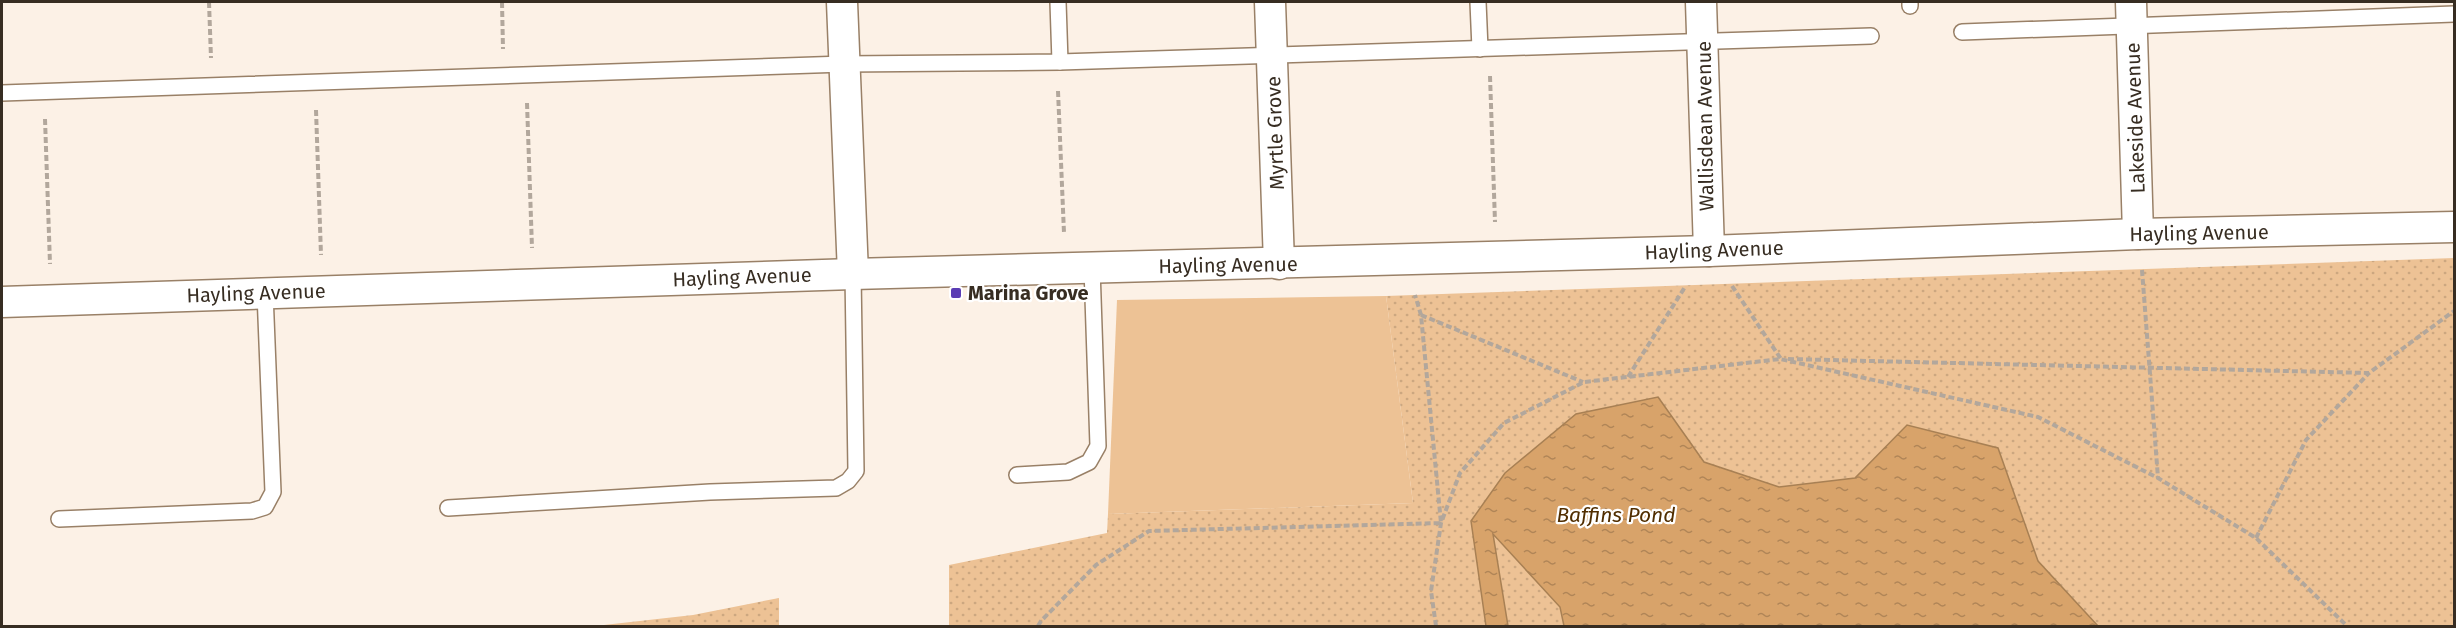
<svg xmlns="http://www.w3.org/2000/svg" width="2456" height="628" viewBox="0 0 2456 628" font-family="'Fira Sans',sans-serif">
  <defs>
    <pattern id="park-dots" width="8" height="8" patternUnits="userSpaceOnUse" patternTransform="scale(1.5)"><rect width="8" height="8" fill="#edc295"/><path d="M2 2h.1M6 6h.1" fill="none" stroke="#cca780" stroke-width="1.8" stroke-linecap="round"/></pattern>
    <pattern id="water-ripples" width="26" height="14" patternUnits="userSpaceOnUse" patternTransform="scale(1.5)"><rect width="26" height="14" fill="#d8a36a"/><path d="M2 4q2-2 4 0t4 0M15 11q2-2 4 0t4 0" fill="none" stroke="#b08557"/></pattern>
  </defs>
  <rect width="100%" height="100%" fill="#fcf1e6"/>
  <path fill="#edc295" d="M1386 296 1413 503 1108 514 1117 300Z"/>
  <g fill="url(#park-dots)">
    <path d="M2454 258V626H949V565L1107 533 1108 514 1413 503 1386 296Z"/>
    <path d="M779 598V626H595L693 615Z"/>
  </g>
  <path fill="url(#water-ripples)" stroke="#a88054" stroke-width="1.5" d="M1658 397 1704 462 1779 487 1855 478 1907 425 1998 448 2038 561 2098 626H1564L1560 607 1493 534 1508 626H1486L1471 521 1505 473 1576 414Z"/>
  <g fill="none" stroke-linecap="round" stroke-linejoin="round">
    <defs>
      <g id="lane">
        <path d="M1058 2 1060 62"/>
        <path d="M1478 2 1480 49"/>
        <path d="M1910 2V6"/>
        <path d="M1962 32 2454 14"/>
        <path d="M2 93 844 64 1060 62 1871 36"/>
        <path d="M1017 475 1068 472 1089 462 1098 446 1092 268"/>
        <path d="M448 508 710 492 836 488 848 481 856 471 853 274"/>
        <path d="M59 519 252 511 265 507 273 492 265 293"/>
      </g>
      <g id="street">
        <path d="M842 2 853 274"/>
        <path d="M1270 2 1279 264"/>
        <path d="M1701 2 1709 251"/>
        <path d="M2131 2 2138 234"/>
        <path d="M2 302 853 274 1709 251 2138 234 2454 227"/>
      </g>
    </defs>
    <use href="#lane" stroke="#998067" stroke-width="18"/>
    <use href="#street" stroke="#998067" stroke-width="33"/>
    <g stroke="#b2a79c" stroke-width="4" stroke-dasharray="6 3" stroke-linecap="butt">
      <path d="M209 2 211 58"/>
      <path d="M502 2 503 49"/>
      <path d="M1490 76 1495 222"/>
      <path d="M1058 91 1064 233"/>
      <path d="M527 103 532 248"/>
      <path d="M316 110 321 255"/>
      <path d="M45 119 50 264"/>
      <path d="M2142 270 2158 478"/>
      <path d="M1732 286 1781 359"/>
      <path d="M1421 315 1583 382"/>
      <path d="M1788 359 2369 373 2454 311"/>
      <path d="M1628 377 1685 287"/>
      <path d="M2256 538 2306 440 2369 373"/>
      <path d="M1038 626 1041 621 1096 565 1149 531 1441 523 1421 315 1415 295"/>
      <path d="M1436 626 1431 591 1441 523 1460 473 1504 423 1584 382 1780 359 2038 417 2158 478 2256 538 2347 626"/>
    </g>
    <use href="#lane" stroke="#fff" stroke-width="15"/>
    <use href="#street" stroke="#fff" stroke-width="30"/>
  </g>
  <rect fill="#5a3cb4" stroke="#fff" stroke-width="2" x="950" y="287" width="12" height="12" rx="3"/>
  <g text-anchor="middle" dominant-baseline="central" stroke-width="4.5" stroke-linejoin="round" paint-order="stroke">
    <g font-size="20" fill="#372d22" stroke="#fff">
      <text transform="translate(2135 118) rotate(-92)">Lakeside Avenue</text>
      <text transform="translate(1705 126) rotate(-91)">Wallisdean Avenue</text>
      <text transform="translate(1275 133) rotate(-92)">Myrtle Grove</text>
      <text transform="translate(2199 233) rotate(-1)">Hayling Avenue</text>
      <text transform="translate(1714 250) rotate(-2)">Hayling Avenue</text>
      <text transform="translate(1228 265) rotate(-1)">Hayling Avenue</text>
      <text transform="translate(742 277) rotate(-2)">Hayling Avenue</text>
      <text transform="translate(256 293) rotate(-2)">Hayling Avenue</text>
    </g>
    <g font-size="20" font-weight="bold" fill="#372d22" stroke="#fff" text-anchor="start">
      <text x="968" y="293">Marina Grove</text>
    </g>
    <g font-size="21" font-style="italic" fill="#512e00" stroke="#fff">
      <text x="1616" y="515">Baffins Pond</text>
    </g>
  </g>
  <rect width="2456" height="628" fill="none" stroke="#372d22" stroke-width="6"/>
</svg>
